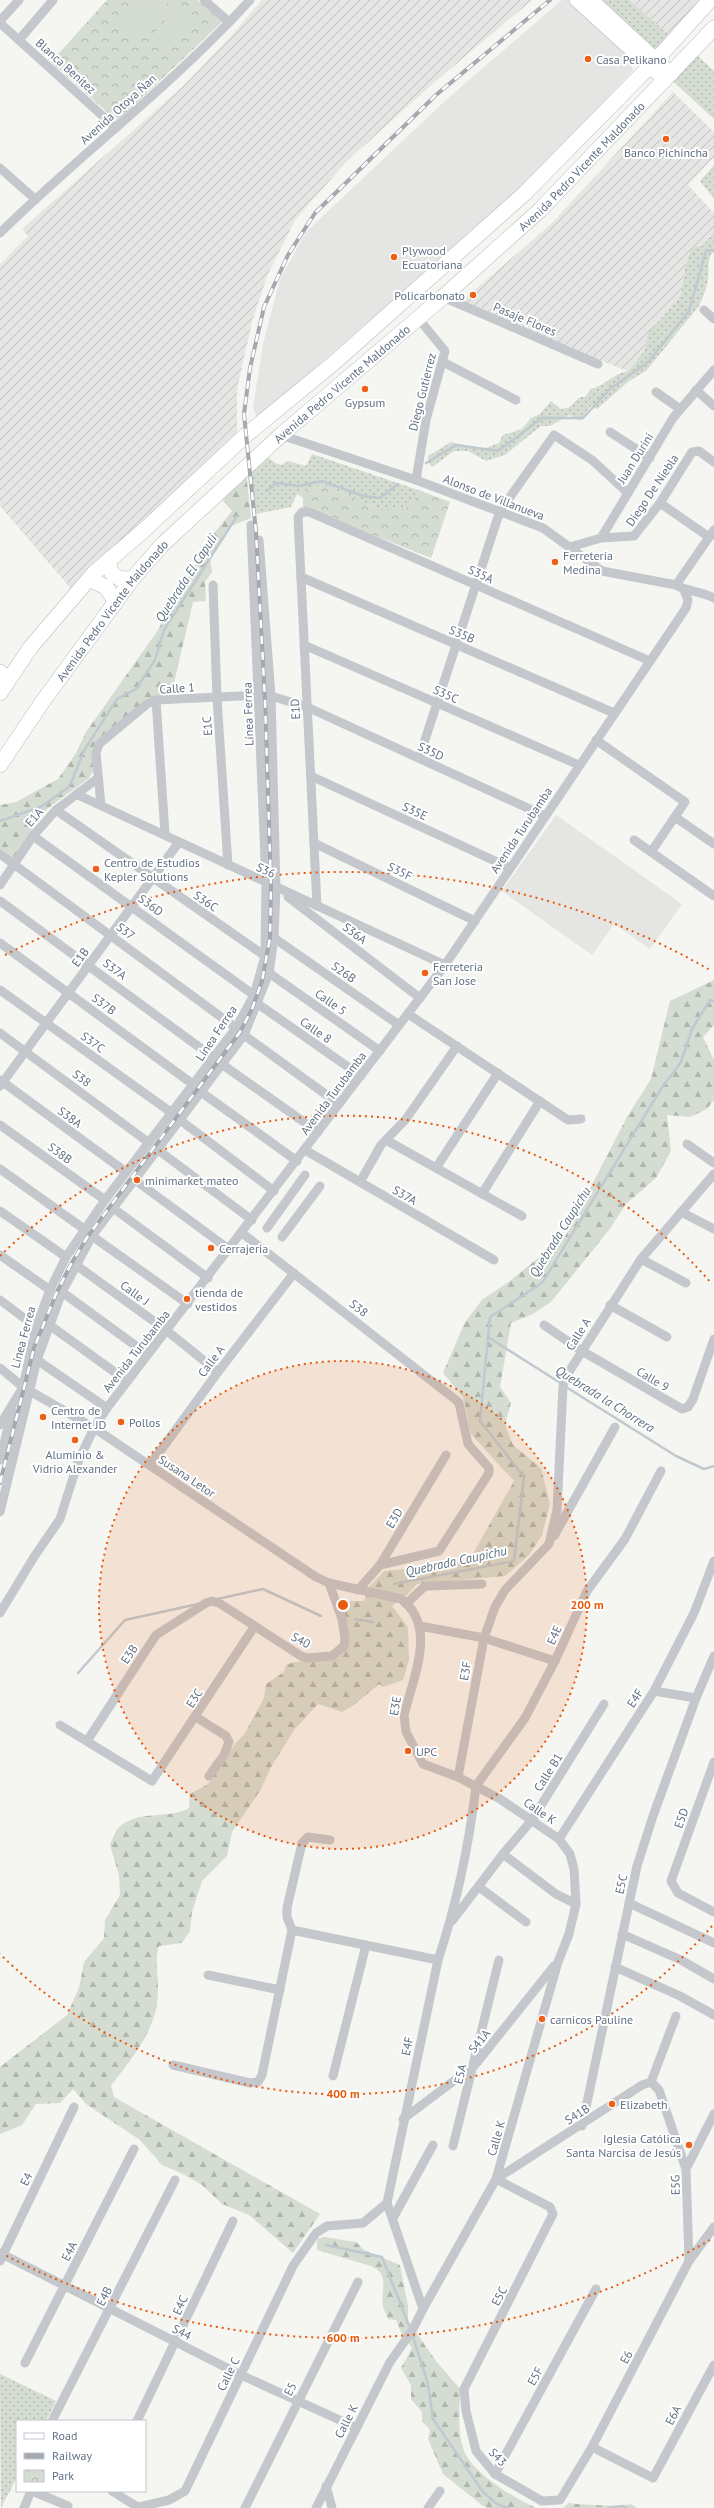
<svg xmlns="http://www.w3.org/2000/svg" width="714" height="2508" viewBox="0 0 714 2508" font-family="'PT Sans',sans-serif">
  <defs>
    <pattern id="industrial-furrows" width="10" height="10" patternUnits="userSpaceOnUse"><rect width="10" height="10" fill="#e5e6e4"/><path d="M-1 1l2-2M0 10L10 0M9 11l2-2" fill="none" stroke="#bdbfbe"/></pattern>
    <pattern id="grass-dots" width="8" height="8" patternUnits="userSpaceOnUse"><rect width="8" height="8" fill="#d5dcd1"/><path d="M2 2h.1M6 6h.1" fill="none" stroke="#b0b7af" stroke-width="1.8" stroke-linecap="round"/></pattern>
    <pattern id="forest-firs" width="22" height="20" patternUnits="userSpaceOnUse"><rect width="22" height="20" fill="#d5dcd1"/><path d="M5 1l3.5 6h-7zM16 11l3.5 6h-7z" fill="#b0b7af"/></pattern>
    <pattern id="park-crowns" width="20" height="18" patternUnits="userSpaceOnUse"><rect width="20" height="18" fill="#d5dcd1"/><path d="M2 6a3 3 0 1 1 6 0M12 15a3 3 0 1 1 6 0" fill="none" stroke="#b0b7af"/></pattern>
  </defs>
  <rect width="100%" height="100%" fill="#f5f5f1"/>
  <g fill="#e5e6e4">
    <path d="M562 0H575L628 51 633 71 516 193 257 418 253 408 263 344 280 279 306 232 446 100Z"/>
    <path d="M556 815 682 904 650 949 614 924 592 955 502 891Z"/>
  </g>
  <g fill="url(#industrial-furrows)">
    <path d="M262 0H532L429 87 346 162 295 220 268 274 253 318 237 389V438L73 591 0 506V264L28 236 22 229 182 87 231 36Z"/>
    <path d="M629 0H708L671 37Z"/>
    <path d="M673 92 714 132V157L688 185 714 213V233L685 268 681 296 648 333 645 350 627 371 461 302 551 224Z"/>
  </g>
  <g fill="url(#grass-dots)">
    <path d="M600 0H629L671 37 657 50Z"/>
    <path d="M698 56 714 71V119L673 81Z"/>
    <path d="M714 165V199L700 181Z"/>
    <path d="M714 233V252L711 254C707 263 709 270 708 279 707 288 703 297 699 306L646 371 629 381 597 409 591 406 580 421 569 415 550 426H541L505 455 486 461 468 451H454L432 467 428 462V456L451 442 481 450 499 443 503 435 522 429 531 418 540 414 551 401 561 409 568 408 580 397H585L591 389C606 385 615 373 628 371L645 350 648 333 681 296 685 268 692 247 702 246Z"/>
    <path d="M312 454 421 491 405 509H380L322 485 297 494 291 507 255 514 251 468 266 455 275 463 281 465 288 461 306 466Z"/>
    <path d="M0 2374 56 2401 46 2421H17V2477L1 2508Z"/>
  </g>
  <g fill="url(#forest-firs)">
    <path d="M246 471 251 518 228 527 210 557 212 572 205 582 206 601 193 602 174 683 173 697 157 698 93 752V771L89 778 47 809 13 858 0 849V805L16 802 58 779 76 753 86 732 156 633 211 537 232 511 220 496Z"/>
    <path d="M714 980V1025L703 1037 714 1060V1100L707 1109 690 1117 667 1115 671 1151 656 1178 626 1204 609 1230 551 1302 533 1314 511 1323 500 1387 511 1403 505 1424 513 1445 541 1468 550 1504 542 1535 529 1555 505 1576 417 1584 407 1595 392 1606 408 1627 409 1660 403 1680 383 1687 379 1684 354 1705 342 1712 318 1704 294 1730 271 1767 261 1789 232 1832 227 1856 202 1881 192 1912 190 1931 182 1943 159 1946C154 1962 159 1976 158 1992 158 2028 132 2058 111 2086L114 2097 320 2214 293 2253 249 2215 222 2204 202 2185 183 2174 162 2165 140 2140 86 2104 73 2089 60 2103 36 2104 22 2125 0 2134V2067L67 2015 79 1988 84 1962 104 1938 105 1920 120 1895 119 1875 110 1845C112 1840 115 1832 118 1828 138 1809 168 1820 189 1808L190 1794 208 1784 235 1744 245 1733 264 1698 266 1684 284 1672 286 1665C306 1656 328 1666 346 1650L348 1640 341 1607 350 1601H364L369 1587 384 1571 448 1565 470 1559 514 1481 471 1434 463 1397 443 1373 465 1322 482 1300 510 1281 566 1235 627 1117 651 1079 670 1001Z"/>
    <path d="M324 2237 356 2242 364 2250 400 2265 408 2306V2321L436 2361 460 2389C460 2408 457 2430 463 2448 470 2472 514 2498 536 2508H488L483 2506 443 2474 428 2439 430 2430 422 2421V2412L411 2399V2385L401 2368 412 2348 401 2332 396 2320 388 2319C387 2315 384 2311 383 2307 380 2290 391 2275 371 2266L317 2250V2239Z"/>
    <path d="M569 2503C583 2505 619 2507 631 2504L637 2508H563Z"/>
  </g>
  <g fill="url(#park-crowns)">
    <path d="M107 0H197L222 22 117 121 51 62Z"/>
    <path d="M322 485 380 509H405L421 491 450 502 431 558 303 507V498L297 494Z"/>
  </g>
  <g fill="#d5dcd1">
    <path d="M133 0 168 2 133 43 112 25Z"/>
    <path d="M175 10 191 24 166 51 150 37Z"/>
  </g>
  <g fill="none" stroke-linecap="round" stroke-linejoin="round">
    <g stroke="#c0c9cf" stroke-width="2.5">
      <path d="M426 463 456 445 498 451 542 418H583L610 389 648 362 689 311 706 251 714 250"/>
      <path d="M267 491 276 483 299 486 322 481 363 496 380 498 398 484"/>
      <path d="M0 821 42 806 69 787 85 749 117 699 136 689 155 660 164 630 237 516"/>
      <path d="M488 1337 562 1384"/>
      <path d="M566 1387 676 1456 704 1469 714 1466"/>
      <path d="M394 1584 514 1561 524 1477 480 1421 490 1317 542 1283 661 1089 681 1062 692 1029 710 1000 714 1001"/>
      <path d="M217 1599 263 1589 321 1616"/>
      <path d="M355 1619 373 1622"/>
      <path d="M78 1673 125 1620 198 1604"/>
      <path d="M326 2245 382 2257 410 2328"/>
      <path d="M412 2334 428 2384 433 2419 483 2492 497 2504 508 2508"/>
      <path d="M609 2508 623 2506 626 2508"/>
    </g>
    <defs>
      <g id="secondary">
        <path d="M576 0 665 81"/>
        <path d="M592 0 672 74"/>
        <path d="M0 671 10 678"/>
      </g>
      <g id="primary">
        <path d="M110 559C107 576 119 581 133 578"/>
        <path d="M89 579 106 587 116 602"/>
        <path d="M0 693 30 648 94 573 142 532 246 435 335 362 524 194 657 59 710 0"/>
        <path id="s1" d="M0 765 43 701 133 578 163 544 281 435 443 297 540 210 714 28"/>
      </g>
    </defs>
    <use href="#secondary" stroke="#b6bac0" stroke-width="14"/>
    <use href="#primary" stroke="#b7babe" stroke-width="16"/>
    <g stroke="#c4c7cb" stroke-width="9">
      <path d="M204 0 229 22"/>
      <path d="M0 21 19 0"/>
      <path d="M0 23 116 128"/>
      <path d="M19 40 53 0"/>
      <path d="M0 168 35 199"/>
      <path d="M0 233C81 153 173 85 250 0"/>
      <path d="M443 297 598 364"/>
      <path d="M704 310 714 319"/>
      <path d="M443 362 516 400"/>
      <path d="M696 390 714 406"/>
      <path d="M656 392 680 409"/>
      <path d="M610 432 650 458"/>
      <path d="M281 435 416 480 543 528 602 571 676 585C688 592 701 591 714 598"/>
      <path d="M416 480 426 420 445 351 418 318"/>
      <path d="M660 503 709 537"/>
      <path d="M601 538 634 536 660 503 692 452 699 451 714 462"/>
      <path d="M570 547 601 538 673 418 714 370"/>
      <path d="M301 577 614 713"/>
      <path d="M213 585 217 698 228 865"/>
      <path d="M676 585 714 530"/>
      <path d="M304 645 579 765"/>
      <path d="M156 700 165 834"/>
      <path d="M596 740 685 802 651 852"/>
      <path d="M419 758 500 511 554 435 592 460 628 493"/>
      <path d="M311 776 510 868"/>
      <path d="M78 795 445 965"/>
      <path d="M101 805 96 753 99 744 147 704 156 700 259 695 271 696 307 707 545 816"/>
      <path d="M56 810 265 956"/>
      <path d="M675 817 714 844"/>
      <path d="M33 836 254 995"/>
      <path d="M634 840 714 896"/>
      <path d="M314 843 475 921"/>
      <path d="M0 854 236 1028"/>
      <path d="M0 885 33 836 56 810 98 778"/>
      <path d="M288 897 420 998"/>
      <path d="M0 901 214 1058"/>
      <path d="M317 906 298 517 302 512H309L650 661"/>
      <path d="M274 938 399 1025"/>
      <path d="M0 943 194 1085"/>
      <path d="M269 973 380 1051"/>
      <path d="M0 990 172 1113"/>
      <path d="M258 1004 361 1076"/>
      <path d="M408 1014 568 1120 581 1119"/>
      <path d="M0 1033 148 1142"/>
      <path d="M244 1035 339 1104"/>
      <path d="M223 1065 318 1132"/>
      <path d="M0 1080 126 1172"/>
      <path d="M0 1086 179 842"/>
      <path d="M201 1092 297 1161"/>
      <path d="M180 1120 274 1191"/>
      <path d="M0 1125 105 1200"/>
      <path d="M386 1140 522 1216"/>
      <path d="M687 1144 714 1163"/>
      <path d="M158 1150 252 1220"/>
      <path d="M305 1150 494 1260"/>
      <path d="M436 1168 498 1073"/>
      <path d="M0 1169 84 1229"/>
      <path d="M135 1180 230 1250"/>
      <path d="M360 1182 381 1145 406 1119 457 1046"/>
      <path d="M482 1194 540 1101"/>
      <path d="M113 1208 208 1278"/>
      <path d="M0 1211 66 1257"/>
      <path d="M681 1212 714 1229"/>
      <path d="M267 1228 305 1175"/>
      <path d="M242 1233 456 1400 459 1403 468 1444 489 1468V1473L439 1551 380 1565"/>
      <path d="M92 1236 188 1304"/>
      <path d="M282 1237 320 1186"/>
      <path d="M0 1255 50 1290"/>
      <path d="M641 1259 686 1283"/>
      <path d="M76 1265 166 1330 218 1372"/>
      <path d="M62 1292 147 1354"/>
      <path d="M0 1300 36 1327"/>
      <path d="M610 1305 667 1337"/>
      <path d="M48 1324 127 1381"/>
      <path d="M544 1325 582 1351 682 1409 688 1407 693 1399 714 1339"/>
      <path d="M37 1360 107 1408"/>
      <path d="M0 1368 23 1387 94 1428 316 1577 329 1583 401 1599C438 1626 413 1678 404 1715L406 1732 423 1764 458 1777 500 1799 559 1839 570 1854 574 1869 576 1904 569 1934 558 1962 496 2179 423 2309 412 2331 390 2362 316 2508"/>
      <path d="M0 1425 23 1387 36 1327 50 1290 66 1257 105 1200 236 1028 254 995 265 956 266 883 251 525"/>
      <path d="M0 1460 12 1411"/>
      <path d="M150 1465 218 1372 294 1273"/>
      <path d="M0 1512 37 1360 62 1292 92 1236 244 1035 269 973 274 938 276 888 271 696 259 540"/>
      <path d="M554 1536 615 1427"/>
      <path d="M358 1590 380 1565 446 1455"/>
      <path d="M406 1604 424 1587 428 1586 482 1584"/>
      <path d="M0 1613 34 1557 60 1519 78 1462 94 1428 107 1408 445 965 686 608 688 600 684 590"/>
      <path d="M420 1626 484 1638 555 1661"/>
      <path d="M654 1691 696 1698"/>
      <path d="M196 1717 226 1736 229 1742 224 1755 209 1776"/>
      <path d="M60 1725 152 1781 254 1627"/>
      <path d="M87 1741 156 1635 206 1603 212 1601 219 1603 301 1656 307 1658 332 1656 344 1646 345 1639 342 1619 329 1583"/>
      <path d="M714 1762 671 1881 678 1893 714 1912"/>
      <path d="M458 1777 484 1638 495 1607 505 1590 549 1544 557 1510 563 1387 565 1378 641 1259 714 1174"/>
      <path d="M476 1786 525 1718 555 1661 587 1591 625 1539 661 1471"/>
      <path d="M559 1839 654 1691 694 1613 714 1561"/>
      <path d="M330 1840 308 1837 302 1843 287 1908V1917L292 1930 438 1960"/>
      <path d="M503 1854 556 1894 576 1904"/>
      <path d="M479 1887 526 1922"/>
      <path d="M629 1903 714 1943"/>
      <path d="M452 1921 503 1854 532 1820 604 1704"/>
      <path d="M622 1934 681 1960 714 1979"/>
      <path d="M615 1967 680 1996 714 2015"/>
      <path d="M208 1975 280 1990"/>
      <path d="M173 2065 250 2083 258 2082 262 2075 292 1930"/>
      <path d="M333 2076 366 1945"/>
      <path d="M651 2082 659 2090 686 2169"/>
      <path d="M651 2082 676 2016"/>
      <path d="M403 2119 475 2065 554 1966"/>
      <path d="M582 2126 637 1866 653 1816 696 1698 714 1656"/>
      <path d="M453 2146 499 1960"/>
      <path d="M496 2179 550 2207 553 2214 464 2389 466 2411 476 2451 495 2474 542 2501 560 2500 592 2447 689 2261 714 2227"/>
      <path d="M496 2179 642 2085 651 2082"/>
      <path d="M393 2218 433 2145"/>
      <path d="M0 2253 241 2375 355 2427"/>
      <path d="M0 2261 74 2107"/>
      <path d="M689 2261 686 2169 714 2114"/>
      <path d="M423 2309 387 2203 438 1960C457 1903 469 1845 476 1786"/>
      <path d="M25 2363 134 2149"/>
      <path d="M52 2421 175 2180"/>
      <path d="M137 2421 233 2221"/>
      <path d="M592 2447 653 2478 714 2365"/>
      <path d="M495 2474 596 2289"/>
      <path d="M326 2486 332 2508"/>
      <path d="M32 2491 68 2506"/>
      <path d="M112 2491 136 2506"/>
      <path d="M24 2508 31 2491"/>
      <path d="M135 2508 169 2500 185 2491 293 2266 316 2233 327 2226 363 2223 387 2203"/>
      <path d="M245 2508 358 2282"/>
      <path d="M428 2508 440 2491"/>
    </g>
    <use href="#secondary" stroke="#fff" stroke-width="13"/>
    <use href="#primary" stroke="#fff" stroke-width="15"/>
    <defs>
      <path id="rail" d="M0 1483 34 1348 56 1294 71 1264 88 1236 240 1032 252 1009 262 981 270 938 271 886 265 701 256 532 244 414 250 368 264 307 288 255 315 213 436 95 550 0"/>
    </defs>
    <use href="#rail" stroke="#a4a9b0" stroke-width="4"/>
    <use href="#rail" stroke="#fff" stroke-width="2.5" stroke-dasharray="8" stroke-linecap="butt"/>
  </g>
  <circle cx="343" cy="1605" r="244" fill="#e8590c" fill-opacity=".12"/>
  <g fill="none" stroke="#e8590c" stroke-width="2" stroke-dasharray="2 4">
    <circle cx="343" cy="1605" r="244"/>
    <path d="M712 1926A489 489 0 0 1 0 1954M0 1256A489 489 0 0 1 712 1284"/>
    <path d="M710 2240A733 733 0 0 1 5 2255M5 955A733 733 0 0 1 710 970"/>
  </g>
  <g fill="#ed6018" stroke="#fff" stroke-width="1.5">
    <circle cx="588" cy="59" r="4"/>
    <circle cx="666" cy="139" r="4"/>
    <circle cx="394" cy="257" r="4"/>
    <circle cx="473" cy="295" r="4"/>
    <circle cx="365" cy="389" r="4"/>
    <circle cx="555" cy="562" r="4"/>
    <circle cx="96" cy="869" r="4"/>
    <circle cx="425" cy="973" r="4"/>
    <circle cx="137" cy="1180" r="4"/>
    <circle cx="211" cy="1248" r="4"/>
    <circle cx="187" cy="1299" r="4"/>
    <circle cx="43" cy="1417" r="4"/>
    <circle cx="121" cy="1422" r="4"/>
    <circle cx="75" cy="1440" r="4"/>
    <circle cx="408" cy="1751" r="4"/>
    <circle cx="542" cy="2019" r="4"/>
    <circle cx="612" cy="2104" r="4"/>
    <circle cx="689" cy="2145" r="4"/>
  </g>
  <g text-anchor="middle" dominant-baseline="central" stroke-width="4" stroke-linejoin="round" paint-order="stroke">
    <g font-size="12" fill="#627184" stroke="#fff" text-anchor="start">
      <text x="596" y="59">Casa Pelikano</text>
      <text x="666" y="152" text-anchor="middle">Banco Pichincha</text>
      <text x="402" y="250">Plywood<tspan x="402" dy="14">Ecuatoriana</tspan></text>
      <text x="465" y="295" text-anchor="end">Policarbonato</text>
      <text x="365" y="402" text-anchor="middle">Gypsum</text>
      <text x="563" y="555">Ferretería<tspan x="563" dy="14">Medina</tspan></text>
      <text x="104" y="862">Centro de Estudios<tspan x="104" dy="14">Kepler Solutions</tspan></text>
      <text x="433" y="966">Ferretería<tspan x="433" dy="14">San Jose</tspan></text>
      <text x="145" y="1180">minimarket mateo</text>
      <text x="219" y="1248">Cerrajeria</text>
      <text x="195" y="1292">tienda de<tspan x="195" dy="14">vestidos</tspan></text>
      <text x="51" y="1410">Centro de<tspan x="51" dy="14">Internet JD</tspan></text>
      <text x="129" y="1422">Pollos</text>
      <text x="75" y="1454" text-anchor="middle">Aluminio &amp;<tspan x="75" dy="14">Vidrio Alexander</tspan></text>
      <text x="416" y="1751">UPC</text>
      <text x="550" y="2019">carnicos Pauline</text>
      <text x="620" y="2104">Elizabeth</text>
      <text x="681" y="2138" text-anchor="end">Iglesia Católica<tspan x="681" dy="14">Santa Narcisa de Jesús</tspan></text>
    </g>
    <g font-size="12" fill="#627184" stroke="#fff">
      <text transform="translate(66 66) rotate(42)">Blanca Benitez</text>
      <text transform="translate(118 109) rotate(-42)">Avenida Otoya Ñan</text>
      <text stroke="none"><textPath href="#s1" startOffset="839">Avenida Pedro Vicente Maldonado</textPath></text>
      <text transform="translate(525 319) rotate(23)">Pasaje Flores</text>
      <text stroke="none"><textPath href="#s1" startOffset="515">Avenida Pedro Vicente Maldonado</textPath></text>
      <text transform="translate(422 392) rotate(-76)">Diego Gutierrez</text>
      <text transform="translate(635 458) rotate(-58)">Juan Durini</text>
      <text transform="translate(652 490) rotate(-56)">Diego De Niebla</text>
      <text transform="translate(494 497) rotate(21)">Alonso de Villanueva</text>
      <text transform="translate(481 574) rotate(24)">S35A</text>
      <text stroke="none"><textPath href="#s1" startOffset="191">Avenida Pedro Vicente Maldonado</textPath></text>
      <text transform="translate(462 634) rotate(23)">S35B</text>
      <text transform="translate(177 688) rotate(-4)">Calle 1</text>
      <text transform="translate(446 694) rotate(24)">S35C</text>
      <text transform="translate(295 709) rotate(-93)">E1D</text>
      <text transform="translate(248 714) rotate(-92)">Línea Ferrea</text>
      <text transform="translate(207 726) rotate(-94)">E1C</text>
      <text transform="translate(431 751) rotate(25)">S35D</text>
      <text transform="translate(415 811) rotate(25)">S35E</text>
      <text transform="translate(34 817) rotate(-49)">E1A</text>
      <text transform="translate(521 830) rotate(-56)">Avenida Turubamba</text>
      <text transform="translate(266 870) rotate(25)">S36</text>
      <text transform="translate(400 871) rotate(26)">S35F</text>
      <text transform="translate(206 901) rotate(34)">S36C</text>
      <text transform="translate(151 905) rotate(36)">S36D</text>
      <text transform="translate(126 931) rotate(37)">S37</text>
      <text transform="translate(355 933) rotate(37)">S36A</text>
      <text transform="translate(80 957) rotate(-54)">E1B</text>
      <text transform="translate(115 969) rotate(37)">S37A</text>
      <text transform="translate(344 972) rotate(35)">S26B</text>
      <text transform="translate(331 1002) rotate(35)">Calle 5</text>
      <text transform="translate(104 1004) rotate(36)">S37B</text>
      <text transform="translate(316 1030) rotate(35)">Calle 8</text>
      <text transform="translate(216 1033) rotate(-56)">Línea Ferrea</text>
      <text transform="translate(93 1042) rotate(36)">S37C</text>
      <text transform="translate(82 1078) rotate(37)">S38</text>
      <text transform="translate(333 1093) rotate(-53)">Avenida Turubamba</text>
      <text transform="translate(70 1117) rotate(36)">S38A</text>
      <text transform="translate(60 1153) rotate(36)">S38B</text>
      <text transform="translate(405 1195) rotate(30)">S37A</text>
      <text transform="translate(135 1293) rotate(36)">Calle J</text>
      <text transform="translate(359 1308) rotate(38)">S38</text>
      <text transform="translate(578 1334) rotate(-58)">Calle A</text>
      <text transform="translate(23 1337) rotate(-75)">Línea Ferrea</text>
      <text transform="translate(136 1351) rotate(-52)">Avenida Turubamba</text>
      <text transform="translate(211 1361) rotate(-53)">Calle A</text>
      <text transform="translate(653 1379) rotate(31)">Calle 9</text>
      <text transform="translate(187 1476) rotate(34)">Susana Letor</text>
      <text transform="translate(394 1518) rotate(-59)">E3D</text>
      <text transform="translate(554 1635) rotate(-66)">E4E</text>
      <text transform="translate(301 1640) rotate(28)">S40</text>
      <text transform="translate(129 1654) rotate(-57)">E3B</text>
      <text transform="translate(465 1671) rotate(-80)">E3F</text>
      <text transform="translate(194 1698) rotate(-57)">E3C</text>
      <text transform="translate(635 1698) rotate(-57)">E4F</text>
      <text transform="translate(395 1706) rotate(-80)">E3E</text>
      <text transform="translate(548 1772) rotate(-58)">Calle B1</text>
      <text transform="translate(540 1811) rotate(34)">Calle K</text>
      <text transform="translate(681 1818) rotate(-70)">E5D</text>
      <text transform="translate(621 1884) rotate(-77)">E5C</text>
      <text transform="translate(479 2041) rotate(-51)">S41A</text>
      <text transform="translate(407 2046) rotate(-78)">E4F</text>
      <text transform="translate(460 2074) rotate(-76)">E5A</text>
      <text transform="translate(577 2114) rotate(-33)">S41B</text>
      <text transform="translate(496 2138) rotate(-74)">Calle K</text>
      <text transform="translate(26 2179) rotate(-64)">E4</text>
      <text transform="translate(675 2185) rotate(-92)">E5G</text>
      <text transform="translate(69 2251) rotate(-63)">E4A</text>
      <text transform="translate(104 2296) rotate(-63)">E4B</text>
      <text transform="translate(499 2296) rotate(-63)">E5C</text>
      <text transform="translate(180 2305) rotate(-65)">E4C</text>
      <text transform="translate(182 2332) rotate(27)">S44</text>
      <text transform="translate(626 2357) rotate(-62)">E6</text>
      <text transform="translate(228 2374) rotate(-64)">Calle C</text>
      <text transform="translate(535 2376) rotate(-61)">E5F</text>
      <text transform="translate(290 2389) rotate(-63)">E5</text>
      <text transform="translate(673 2415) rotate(-62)">E6A</text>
      <text transform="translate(346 2421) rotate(-63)">Calle K</text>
      <text transform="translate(498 2457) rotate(47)">S43</text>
    </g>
    <g font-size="13" font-style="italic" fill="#5e7381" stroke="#fff">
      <text transform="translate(186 578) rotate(-57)">Quebrada El Capuli</text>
      <text transform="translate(560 1232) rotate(-58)">Quebrada Caupichu</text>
      <text transform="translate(605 1399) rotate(32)">Quebrada la Chorrera</text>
      <text transform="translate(456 1561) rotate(-12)">Quebrada Caupichu</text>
    </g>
  </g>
  <circle cx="343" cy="1605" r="6" fill="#e8590c" stroke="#fff" stroke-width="2"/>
  <g font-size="12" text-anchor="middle" font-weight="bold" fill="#e8590c" stroke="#fff" stroke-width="4" stroke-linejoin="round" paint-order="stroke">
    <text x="587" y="1609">200 m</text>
    <text x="343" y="2098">400 m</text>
    <text x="343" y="2342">600 m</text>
  </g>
  <rect x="16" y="2420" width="130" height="72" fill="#ffffff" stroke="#c0c6ce"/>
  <rect x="24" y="2433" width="20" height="6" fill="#ffffff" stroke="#c0c6ce"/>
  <text x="52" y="2440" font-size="12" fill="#627184">Road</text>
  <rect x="24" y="2453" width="20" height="6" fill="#a4a9b0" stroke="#c0c6ce"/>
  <text x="52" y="2460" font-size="12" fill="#627184">Railway</text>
  <rect x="24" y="2470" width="20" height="12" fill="url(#park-crowns)" stroke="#c0c6ce"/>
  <text x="52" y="2480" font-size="12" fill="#627184">Park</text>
</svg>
